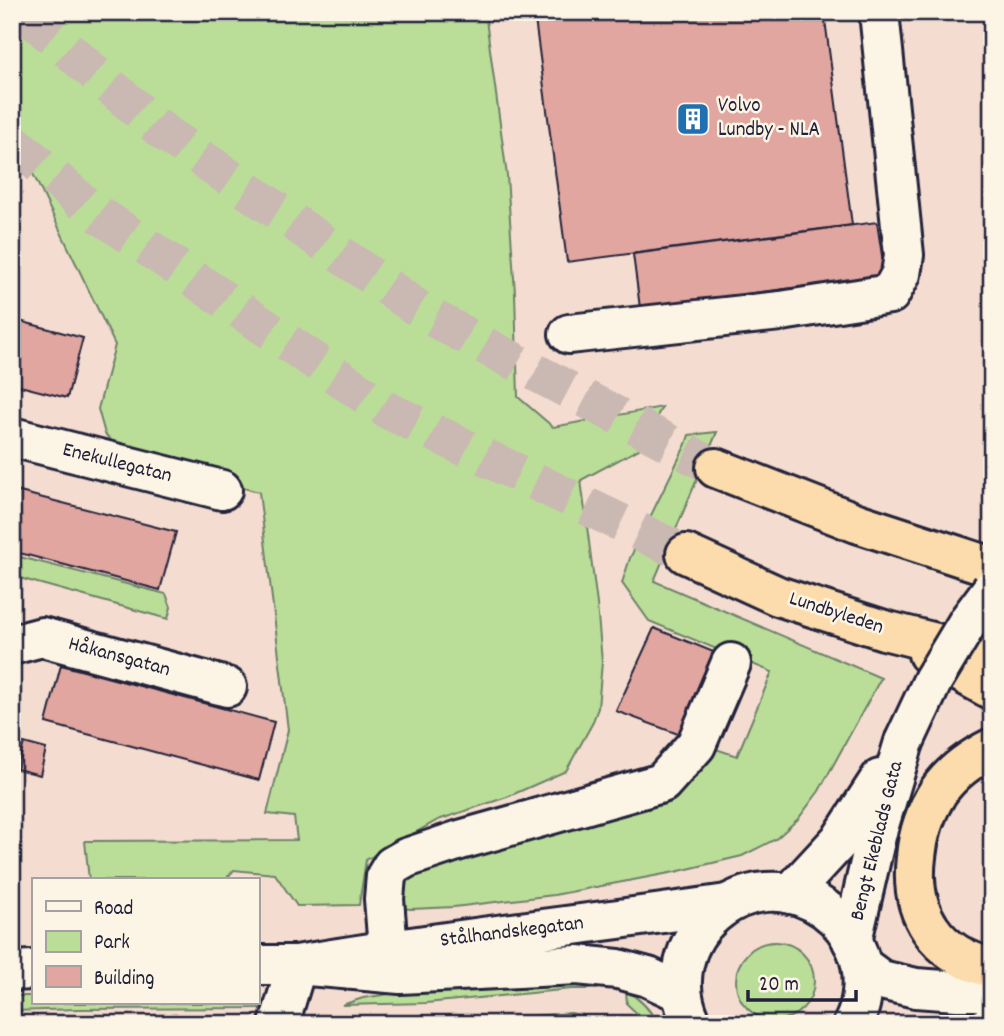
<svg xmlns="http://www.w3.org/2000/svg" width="1004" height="1036" viewBox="0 0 1004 1036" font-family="Dekko,sans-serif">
  <rect width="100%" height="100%" fill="#f4ddd0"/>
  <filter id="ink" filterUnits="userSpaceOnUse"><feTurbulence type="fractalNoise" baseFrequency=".0143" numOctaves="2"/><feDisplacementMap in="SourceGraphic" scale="14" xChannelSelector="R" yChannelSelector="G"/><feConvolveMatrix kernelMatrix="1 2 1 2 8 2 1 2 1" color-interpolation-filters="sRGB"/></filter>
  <g filter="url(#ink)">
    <g fill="#bade98" stroke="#6e806a" stroke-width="2">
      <path d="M12 12H485L507 176 515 293 518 397 553 427 662 407 639 449 581 480 597 604 602 662 598 708 592 724 566 771 507 797 438 820 366 860 359 905 297 906 275 874 234 870 225 880H89L85 841 297 840 294 817 267 814 288 730 259 492 139 460 119 449 105 434 98 409 115 345 12 130Z"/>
      <path d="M717 432 654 581 881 678 819 791 798 819 776 839 742 856 675 872 554 895 454 907 411 909 402 908 397 888 409 876 713 748 737 756 772 672 649 621 622 583 630 558 686 444 689 435Z"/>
      <path d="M12 555 166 594 171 607 168 619 12 576Z"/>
      <circle cx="775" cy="981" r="39"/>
      <path d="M590 983 599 986 597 989H572L426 1003 342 1005 363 998 389 994Z"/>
      <path d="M626 991C641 999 650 1009 658 1024H648L627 1004Z"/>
      <path d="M12 996H33V1003H257V996L261 998 264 1008 79 1009 12 1011Z"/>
      <path d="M571 1013 581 1015 572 1024H429Z"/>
    </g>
    <g fill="#e0a69f" stroke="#22223b" stroke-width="2">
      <path d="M534 12H824L852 225 567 262Z"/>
      <path d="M877 222 885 276 640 308 633 254Z"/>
      <path d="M12 319 83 338 67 398 12 384Z"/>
      <path d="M12 490 176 532 160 590 12 551Z"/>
      <path d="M654 628 721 655 686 737 616 711Z"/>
      <path d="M61 665 274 722 259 780 46 723Z"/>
      <path d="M24 743 46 749 40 775 17 769Z"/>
    </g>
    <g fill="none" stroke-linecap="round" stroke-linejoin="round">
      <g stroke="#cab8b2" stroke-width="38" stroke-dasharray="38 19" stroke-linecap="butt">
        <path d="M24 12 162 131 429 316 716 468"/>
        <path d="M12 141 88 207 387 410 686 554"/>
      </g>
      <defs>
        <g id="minor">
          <path d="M569 334 781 311 890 294 901 274 904 255 879 12"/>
          <path d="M12 437 222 490"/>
          <path d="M12 645 42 637 227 687"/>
          <path d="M790 894 841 839 880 779"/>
          <path d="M852 941 877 832 904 742"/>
          <path d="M388 949 384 899 386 876 392 866 406 858 460 840 662 783 696 745 731 663"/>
          <path d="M257 965H297L400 974 577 965 618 969 648 977 682 993"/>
          <path d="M297 965C440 940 584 925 727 904"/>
          <path d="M862 966 881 980 916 988 957 991H992"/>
          <path d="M12 971 33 970"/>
          <path d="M279 1024 297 965"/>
          <path d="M692 1024C650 940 748 854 825 909 840 920 851 934 857 951 866 974 864 1002 853 1024"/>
          <path d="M990 1024 992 1023"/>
        </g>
        <g id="highway">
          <path d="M716 468 857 523 992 567"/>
          <path d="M686 554 778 596 884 630 992 657"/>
          <path d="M928 654 992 690"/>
          <path d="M992 748C972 758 951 773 938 792 926 811 918 834 916 857 909 914 936 955 992 968"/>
        </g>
      </defs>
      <use href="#minor" stroke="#22223b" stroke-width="44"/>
      <use href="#highway" stroke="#22223b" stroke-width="44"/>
      <use href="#minor" stroke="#fcf5e5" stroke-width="38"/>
      <use href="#highway" stroke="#fcdcac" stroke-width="38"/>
      <defs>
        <path id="minor-bridge" d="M904 742 933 680 969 620 992 589"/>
      </defs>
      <use href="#minor-bridge" stroke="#22223b" stroke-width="44" stroke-linecap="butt"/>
      <use href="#minor-bridge" stroke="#fcf5e5" stroke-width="38"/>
    </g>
  </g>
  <defs>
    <symbol id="building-square" viewBox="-11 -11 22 22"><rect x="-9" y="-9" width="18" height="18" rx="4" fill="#1f6fb2" stroke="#fcf5e5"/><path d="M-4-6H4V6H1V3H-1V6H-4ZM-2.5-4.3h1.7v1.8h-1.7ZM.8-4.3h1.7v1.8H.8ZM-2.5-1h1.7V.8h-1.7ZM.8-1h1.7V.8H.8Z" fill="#fff"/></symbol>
  </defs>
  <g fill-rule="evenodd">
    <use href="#building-square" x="674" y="100" width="38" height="38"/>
  </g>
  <g text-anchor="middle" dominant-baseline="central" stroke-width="5" stroke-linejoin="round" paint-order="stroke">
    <g font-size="21" fill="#22223b" stroke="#fcf5e5" text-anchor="start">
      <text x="718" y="107">Volvo<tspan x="718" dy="24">Lundby - NLA</tspan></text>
    </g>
    <g font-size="21" fill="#22223b" stroke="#fcf5e5">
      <text transform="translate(117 464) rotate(14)">Enekullegatan</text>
      <text transform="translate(836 614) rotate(18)">Lundbyleden</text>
      <text transform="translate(119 658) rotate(15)">Håkansgatan</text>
      <text transform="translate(878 841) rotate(-76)">Bengt Ekeblads Gata</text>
      <text transform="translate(512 933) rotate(-7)">Stålhandskegatan</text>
    </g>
  </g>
  <rect width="1004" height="1036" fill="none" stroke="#fcf5e5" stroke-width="42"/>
  <rect x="21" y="21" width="962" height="994" fill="none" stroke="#22223b" stroke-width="2.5" filter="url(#ink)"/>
  <rect x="32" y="878" width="228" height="126" fill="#fcf5e5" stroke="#a5a1a1" stroke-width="2"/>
  <rect x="46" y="901" width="35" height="10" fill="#fcf5e5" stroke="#a5a1a1" stroke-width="2"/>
  <text x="94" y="914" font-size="21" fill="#22223b">Road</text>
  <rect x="46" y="931" width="35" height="21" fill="#bade98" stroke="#a5a1a1" stroke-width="2"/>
  <text x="94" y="948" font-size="21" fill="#22223b">Park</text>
  <rect x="46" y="966" width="35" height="21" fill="#e0a69f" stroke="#a5a1a1" stroke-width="2"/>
  <text x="94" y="984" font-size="21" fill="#22223b">Building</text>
  <path d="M748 990v10h108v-10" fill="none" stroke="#22223b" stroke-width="3.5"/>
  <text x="759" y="990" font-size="21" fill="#22223b" stroke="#fcf5e5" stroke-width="5" paint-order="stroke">20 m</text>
</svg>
